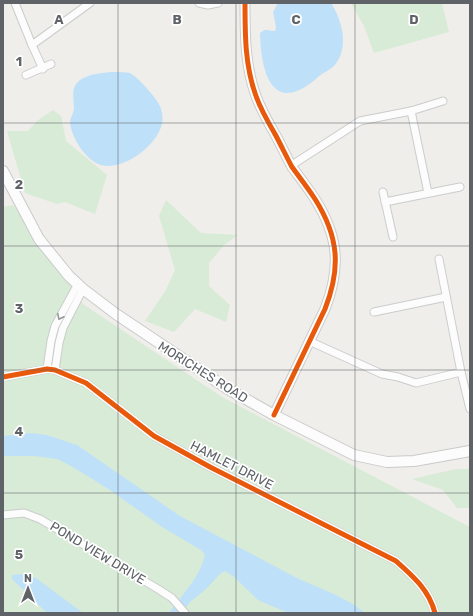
<svg xmlns="http://www.w3.org/2000/svg" width="473" height="616" viewBox="0 0 473 616" font-family="Rubik,sans-serif">
  <rect width="100%" height="100%" fill="#efeeea"/>
  <g fill="#d8ebd6">
    <path d="M351 3H442L449 32 374 53 364 26Z"/>
    <path d="M53 110 61 116 66 141 107 175 95 214 65 202 57 204 25 193 7 131H28L37 121Z"/>
    <path d="M166 200 201 233 238 235 224 245 209 263V286L230 305 226 322 195 309 174 332 145 321 166 290 175 270 159 216Z"/>
    <path d="M13 205 83 304 222 397 470 527V613H3V207Z"/>
    <path d="M456 469H470V508H457L443 490 412 479Z"/>
  </g>
  <g fill="#bfe0f9">
    <path d="M278 3H331C342 20 350 48 334 66 330 70 322 73 317 78 272 117 261 72 260 33 267 27 267 31 275 31L276 27 273 12Z"/>
    <path d="M115 72C119 72 126 72 130 73 137 77 145 86 150 92 155 98 161 105 162 113 168 139 125 172 101 165 86 161 71 137 70 122 70 118 74 113 74 108 74 97 70 88 80 80 88 74 105 72 115 72Z"/>
    <path d="M30 433 47 435 77 445 180 516 297 578 336 595 353 604 365 613H288L258 600 233 576 225 571 220 574 206 589 190 602 182 613H169C182 595 200 577 205 555L201 550 162 527 110 490 71 466 57 459 34 456H3V436Z"/>
    <path d="M20 574 36 578 83 613H47L12 579V575Z"/>
  </g>
  <g fill="none" stroke-linecap="round" stroke-linejoin="round">
    <defs>
      <g id="minor">
        <path d="M15 3 32 45 43 69"/>
        <path d="M199 3 208 5 218 3"/>
        <path d="M32 45 90 3"/>
        <path d="M26 75 51 64"/>
        <path d="M411 111 428 193"/>
        <path d="M292 165 360 121 411 111 443 101"/>
        <path d="M383 192 393 237"/>
        <path d="M385 202 460 187"/>
        <path d="M439 259 461 372 470 409"/>
        <path d="M374 312 446 297"/>
        <path d="M309 341 382 374 398 377 416 383 461 372"/>
        <path d="M47 369 51 341 55 326 78 284"/>
        <path d="M55 370 59 343 63 328 83 289"/>
        <path d="M3 377 47 369 55 370 86 383 154 436 210 467 396 561C413 576 429 590 435 613"/>
        <path d="M3 515 24 513 40 519 158 589 172 598 185 613"/>
      </g>
      <path id="tertiary" d="M245 3C245 35 245 66 256 96 261 110 268 122 275 134 281 145 286 156 292 167 300 178 308 188 315 199 339 237 341 268 325 309L274 415"/>
      <path id="secondary" d="M3 171 39 239 69 276 83 289 116 314 228 389 274 415 354 455 387 462 414 461 470 451"/>
    </defs>
    <use href="#minor" stroke="#cbcccc" stroke-width="9"/>
    <use href="#tertiary" stroke="#cbcccc" stroke-width="11"/>
    <use href="#secondary" stroke="#cacacb" stroke-width="12"/>
    <use href="#minor" stroke="#fdfcfc" stroke-width="7"/>
    <use href="#tertiary" stroke="#fdfcfc" stroke-width="9"/>
    <use href="#secondary" stroke="#fdfcfc" stroke-width="10"/>
    <defs>
      <g id="cycleway">
        <path d="M245 3C245 35 245 66 256 96 261 110 268 122 275 134 281 145 286 156 292 167 300 178 308 188 315 199 339 237 341 268 325 309L274 415"/>
        <path d="M3 377 47 369 55 370 86 383 154 436 210 467 396 561C413 576 429 590 435 613"/>
      </g>
    </defs>
    <use href="#cycleway" stroke="#fff" stroke-width="8"/>
    <use href="#cycleway" stroke="#e8590c" stroke-width="5"/>
  </g>
  <defs><path id="oneway-chevron" d="M-2-3.5L2.5 0L-2 3.5" fill="none" stroke-width="1.6" stroke-linecap="round" stroke-linejoin="round"/></defs>
  <use stroke="#96999c" href="#oneway-chevron" transform="translate(60 317) rotate(117)"/>
  <path fill="none" stroke="#5f6368" stroke-width="1" stroke-opacity="0.55" d="M118 3V613M236 3V613M355 3V613M3 123H470M3 246H470M3 370H470M3 493H470"/>
  <g text-anchor="middle" dominant-baseline="central" stroke-width="3.5" stroke-linejoin="round" paint-order="stroke">
    <g font-size="13" fill="#5f6368" stroke="#fff">
      <text transform="translate(203 372) rotate(32)">MORICHES ROAD</text>
      <text transform="translate(232 465) rotate(27)">HAMLET DRIVE</text>
      <text transform="translate(98 553) rotate(31)">POND VIEW DRIVE</text>
    </g>
  </g>
  <g font-size="13" text-anchor="middle" font-weight="bold" fill="#5f6368" stroke="#fff" stroke-width="3.5" stroke-linejoin="round" paint-order="stroke">
    <text x="59" y="24">A</text>
    <text x="177" y="24">B</text>
    <text x="296" y="24">C</text>
    <text x="414" y="24">D</text>
    <text x="19" y="66">1</text>
    <text x="19" y="189">2</text>
    <text x="19" y="313">3</text>
    <text x="19" y="436">4</text>
    <text x="19" y="559">5</text>
  </g>
  <rect width="473" height="616" fill="none" stroke="#5f6368" stroke-width="8"/>
  <g transform="translate(28 588)" stroke="#ffffff" stroke-width="3" paint-order="stroke">
  <path d="M0-3L7 15L0 10L-7 15Z" fill="#5f6368"/>
  <text y="-6" font-size="11" font-weight="bold" text-anchor="middle" fill="#5f6368">N</text>
  </g>
</svg>
